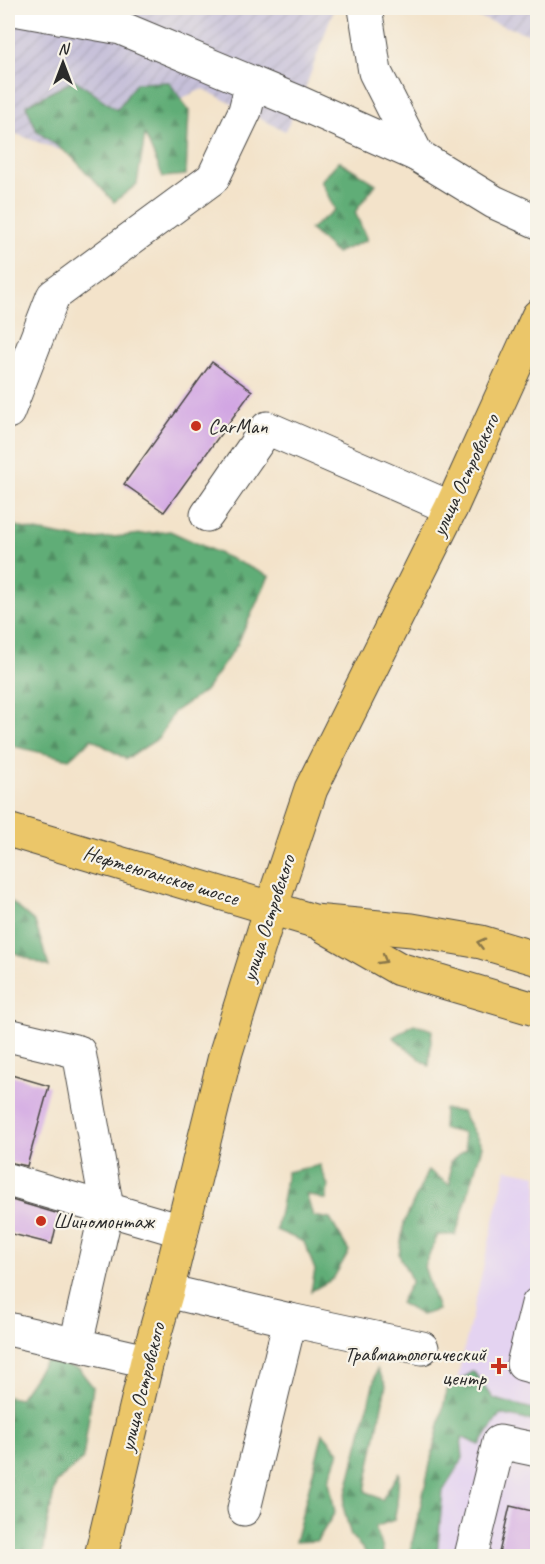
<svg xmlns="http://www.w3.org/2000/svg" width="545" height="1564" viewBox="0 0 545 1564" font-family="Caveat,sans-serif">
  <defs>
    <pattern id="industrial-furrows" width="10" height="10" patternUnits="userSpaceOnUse" patternTransform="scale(1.5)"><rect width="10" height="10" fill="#c6c0d9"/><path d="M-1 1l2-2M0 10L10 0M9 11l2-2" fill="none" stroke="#aaa5ba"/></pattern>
    <pattern id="forest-firs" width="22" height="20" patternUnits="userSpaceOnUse" patternTransform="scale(1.5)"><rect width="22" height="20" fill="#61ad77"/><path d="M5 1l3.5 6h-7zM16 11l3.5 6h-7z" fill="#508d62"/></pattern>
  </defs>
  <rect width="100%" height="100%" fill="#f7f3e8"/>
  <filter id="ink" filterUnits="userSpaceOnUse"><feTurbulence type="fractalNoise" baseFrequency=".0167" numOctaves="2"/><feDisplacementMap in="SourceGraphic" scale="12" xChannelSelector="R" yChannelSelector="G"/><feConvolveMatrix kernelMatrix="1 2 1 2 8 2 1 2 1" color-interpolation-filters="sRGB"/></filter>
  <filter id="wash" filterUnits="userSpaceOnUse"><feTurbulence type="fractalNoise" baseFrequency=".008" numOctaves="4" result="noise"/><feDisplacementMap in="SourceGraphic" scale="24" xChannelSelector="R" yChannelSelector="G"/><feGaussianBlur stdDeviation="1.35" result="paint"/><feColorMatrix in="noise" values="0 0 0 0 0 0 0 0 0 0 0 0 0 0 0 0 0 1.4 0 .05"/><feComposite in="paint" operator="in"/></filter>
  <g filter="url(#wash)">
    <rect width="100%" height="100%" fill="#f3e3ca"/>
    <path fill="#e4d3f1" d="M506 1169 537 1175V1556H416Z"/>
    <g fill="url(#industrial-furrows)">
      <path d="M8 8H334L300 103 285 131 203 89 59 150 8 131Z"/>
      <path d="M451 8H537V37Z"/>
    </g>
    <g fill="url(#forest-firs)" stroke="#466c51" stroke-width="1.5">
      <path d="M75 80 117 110 136 83 169 82 189 111 186 175 163 177 145 135 137 184 114 202 73 158 37 131 26 105Z"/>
      <path d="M339 161 376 184 355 212 367 240 336 253 310 229 335 210 321 181Z"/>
      <path d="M8 523 25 529 85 540 170 531 269 576 237 645 205 691 174 712 159 738 126 759 92 739 69 759 8 745Z"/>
      <path d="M8 899 35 922 49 967 8 950Z"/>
      <path d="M414 1024 432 1030 429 1066 393 1037Z"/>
      <path d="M444 1109 462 1112 482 1146 456 1235H438L424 1266 438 1310 421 1315 400 1303 412 1281 399 1255 404 1223 428 1170 450 1185V1162L466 1149 463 1133 443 1129Z"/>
      <path d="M320 1165 328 1186 326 1200 306 1194 313 1216 330 1219 349 1251 333 1279 311 1291 315 1270 304 1242 276 1230 282 1202 287 1172Z"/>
      <path d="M45 1361 79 1369 93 1387 83 1459 56 1483 47 1525 43 1556H8V1397L19 1399Z"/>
      <path d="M377 1369 386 1385 365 1491 382 1500 399 1472 397 1505 394 1520 375 1527 383 1548V1556H369L351 1536 343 1506Z"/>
      <path d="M473 1371 494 1399 537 1410V1422L500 1414 480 1445 461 1437 463 1458 443 1491 437 1554 434 1556H409L447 1390Z"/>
      <path d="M323 1433 339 1452 329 1481 335 1512 317 1541 295 1542Z"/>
    </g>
    <g id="blocks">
      <g fill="#d1a5e3">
        <path d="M212 362 252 391 164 512 124 484Z"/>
        <path d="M8 1074 49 1086 27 1166 8 1162Z"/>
        <path d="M8 1199 59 1214 52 1244 8 1233Z"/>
        <path d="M510 1506 537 1512V1557H498Z"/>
      </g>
    </g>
  </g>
  <g filter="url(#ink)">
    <use href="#blocks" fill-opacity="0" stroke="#494743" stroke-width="1.5"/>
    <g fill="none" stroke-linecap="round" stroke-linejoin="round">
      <defs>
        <g id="minor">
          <path d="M8 8 121 28 300 103 417 155"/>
          <path d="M365 8 375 72 417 155 494 202 538 222"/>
          <path d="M8 412 53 296 213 178 245 111 252 83"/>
          <path d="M207 515 267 428 451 508"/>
          <path d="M8 1035 79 1052 107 1208 76 1344"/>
          <path d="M8 1180 182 1231"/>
          <path d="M167 1291 290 1320 422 1348"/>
          <path d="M538 1304 523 1364 538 1368"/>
          <path d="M8 1329 147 1361"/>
          <path d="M244 1509 290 1320"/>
          <path d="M471 1556 499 1442 538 1450"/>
        </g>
        <g id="major">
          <path d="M8 830 314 921 412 930 481 942 538 959"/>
          <path d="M324 926 399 969 538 1010"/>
          <path d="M101 1556 147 1361 167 1291 226 1052 271 908 311 789 451 508 538 316"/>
        </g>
      </defs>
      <use href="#minor" stroke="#494743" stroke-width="35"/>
      <use href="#major" stroke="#494743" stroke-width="35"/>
      <use href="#minor" stroke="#fff" stroke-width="33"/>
      <use href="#major" stroke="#ebc669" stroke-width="33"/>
    </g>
    <defs><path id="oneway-chevron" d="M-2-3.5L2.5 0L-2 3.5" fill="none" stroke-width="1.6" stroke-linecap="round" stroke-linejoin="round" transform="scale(1.5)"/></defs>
    <g stroke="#8b784a">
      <use href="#oneway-chevron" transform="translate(481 943) rotate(-166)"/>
      <use href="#oneway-chevron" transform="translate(383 960) rotate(30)"/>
    </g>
  </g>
  <g fill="#c8321e" stroke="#f7f3e8" stroke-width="2">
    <circle cx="196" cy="426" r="6"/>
    <circle cx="41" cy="1221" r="6"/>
    <path d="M496 1357h6v6h6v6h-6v6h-6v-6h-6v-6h6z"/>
  </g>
  <g text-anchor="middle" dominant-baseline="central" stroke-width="4.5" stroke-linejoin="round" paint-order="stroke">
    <g font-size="21" fill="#2b2b2b" stroke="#f7f3e8" text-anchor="start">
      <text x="208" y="426">CarMan</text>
      <text x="53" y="1221">Шиномонтаж</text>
      <text x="486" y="1354" text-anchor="end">Травматологический<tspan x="486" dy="24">центр</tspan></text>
    </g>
    <g font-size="21" fill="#2b2b2b" stroke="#f7f3e8">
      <text transform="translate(465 475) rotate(-65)">улица Островского</text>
      <text transform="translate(161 875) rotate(17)">Нефтеюганское шоссе</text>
      <text transform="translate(268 918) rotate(-72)">улица Островского</text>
      <text transform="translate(142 1387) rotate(-76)">улица Островского</text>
    </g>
  </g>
  <rect width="545" height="1564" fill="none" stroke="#f7f3e8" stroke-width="30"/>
  <g transform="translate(63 63)" stroke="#f7f3e8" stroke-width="4.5" paint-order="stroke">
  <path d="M0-4.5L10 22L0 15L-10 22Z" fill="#2b2b2b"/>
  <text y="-9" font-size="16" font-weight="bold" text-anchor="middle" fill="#2b2b2b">N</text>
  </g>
</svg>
